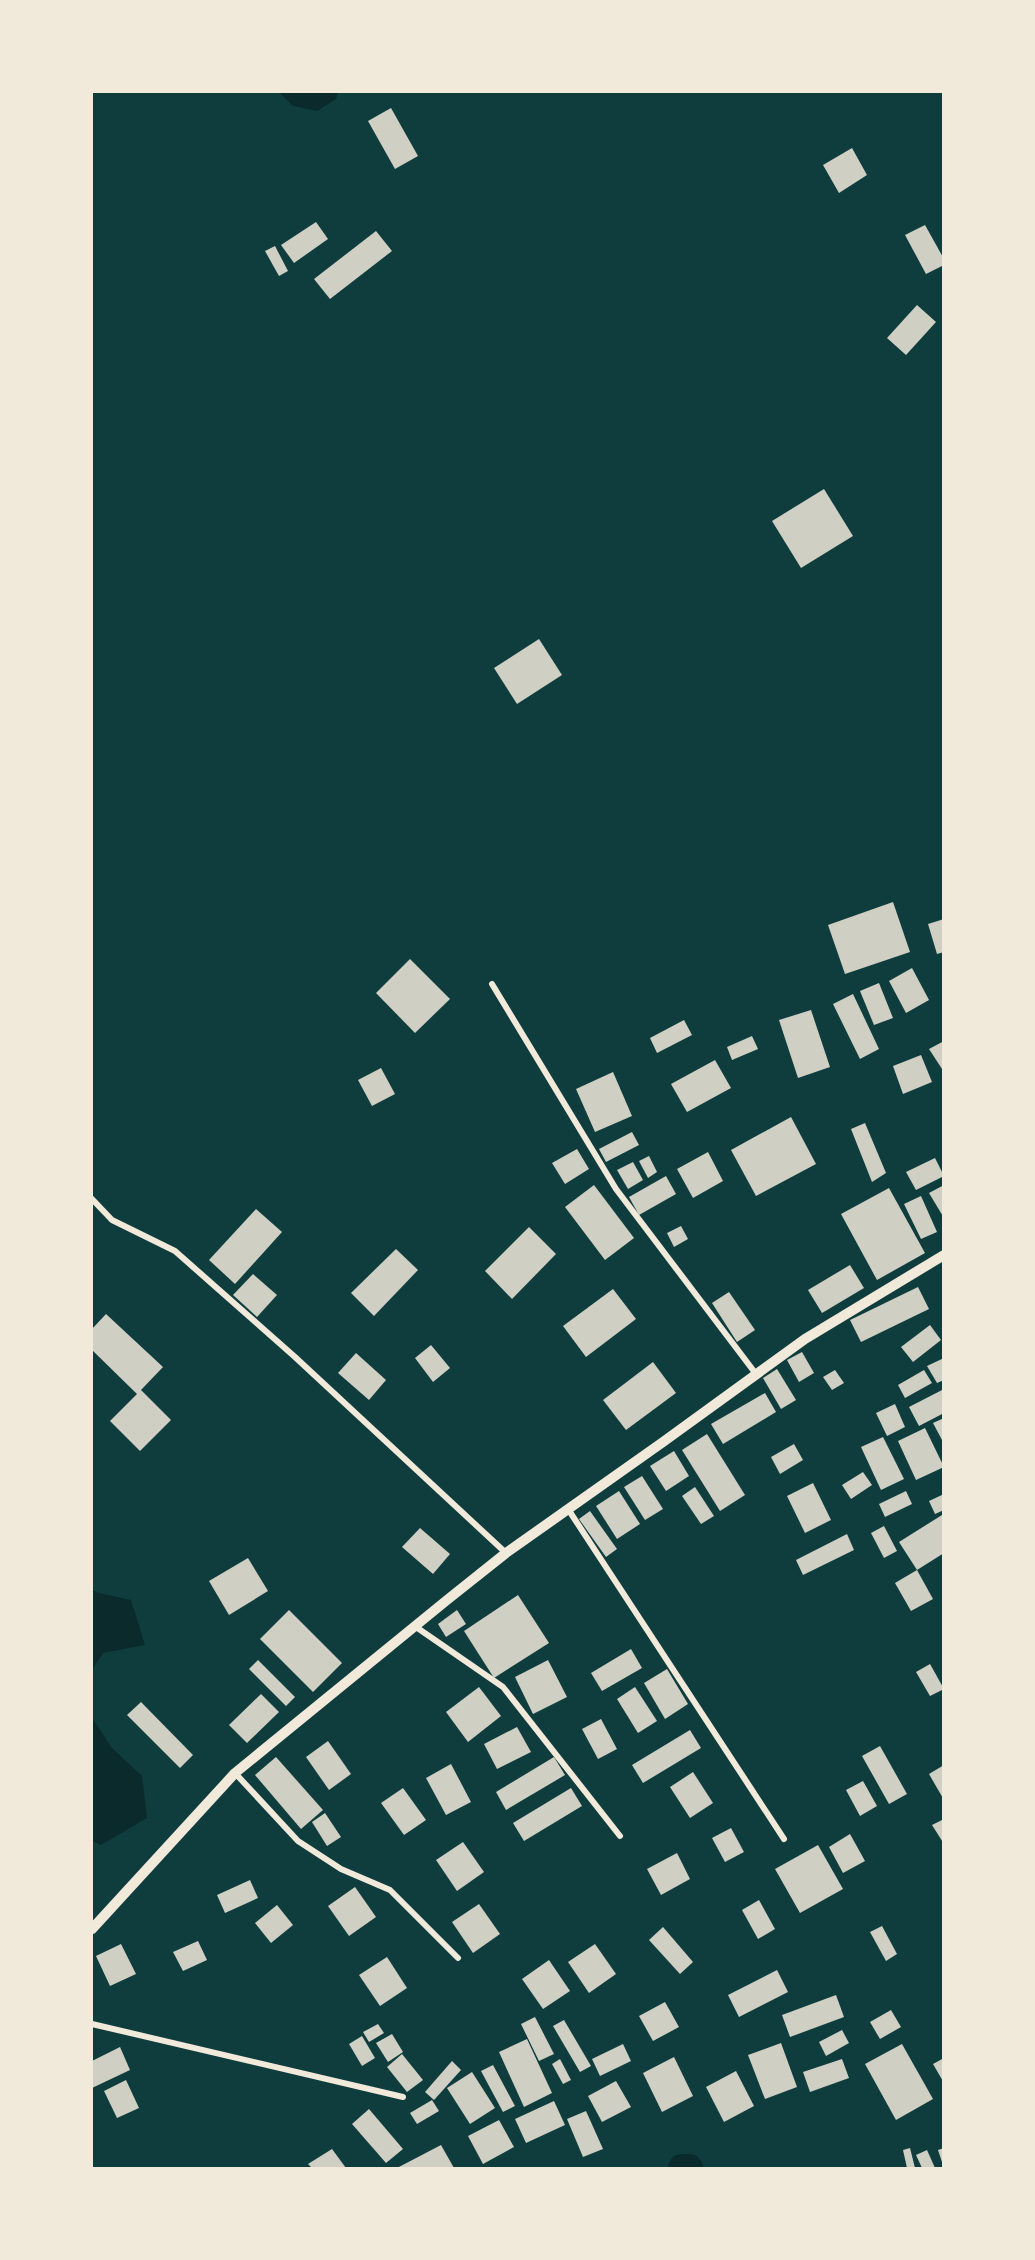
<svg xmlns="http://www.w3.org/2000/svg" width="1035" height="2260" viewBox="0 0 1035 2260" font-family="'Libre Baskerville',serif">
  <rect width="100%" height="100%" fill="#0f3d3e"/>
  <g fill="#0a2a2b">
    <path d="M279 92H338L336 99 317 111 293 106Z"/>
    <path d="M92 1590 99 1593 131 1600 145 1645 103 1653 92 1670Z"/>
    <path d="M92 1717 111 1747 142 1776 147 1818 101 1845 92 1841Z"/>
  </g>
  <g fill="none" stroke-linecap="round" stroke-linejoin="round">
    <path stroke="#0a2a2b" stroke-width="28" d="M682 2168H689"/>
  </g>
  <g fill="#cfcfc3">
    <path d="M391 108 418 156 395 169 368 121Z"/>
    <path d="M852 148 867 175 839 193 823 165Z"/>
    <path d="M316 222 328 239 294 263 281 245Z"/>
    <path d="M925 225 944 259V265L926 274 905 235Z"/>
    <path d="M376 231 392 251 330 299 314 279Z"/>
    <path d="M275 246 288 271 279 276 265 251Z"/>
    <path d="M917 305 936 322 906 355 887 338Z"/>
    <path d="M824 489 853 536 801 568 772 521Z"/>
    <path d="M539 639 562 675 517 704 494 668Z"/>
    <path d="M893 902 910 952 845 974 828 925Z"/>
    <path d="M944 919V952L937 954 928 924Z"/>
    <path d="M410 959 450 999 415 1033 376 993Z"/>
    <path d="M912 968 929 1000 906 1013 889 981Z"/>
    <path d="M879 983 893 1018 874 1025 860 991Z"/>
    <path d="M853 994 879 1049 860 1059 833 1004Z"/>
    <path d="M811 1010 830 1067 798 1078 779 1020Z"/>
    <path d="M684 1020 692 1035 657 1053 650 1038Z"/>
    <path d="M752 1036 758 1049 732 1060 727 1047Z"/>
    <path d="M944 1041V1072L929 1049Z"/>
    <path d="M921 1055 932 1082 903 1094 893 1066Z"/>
    <path d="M715 1060 731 1088 687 1112 671 1084Z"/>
    <path d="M381 1068 395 1094 372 1106 358 1080Z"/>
    <path d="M613 1072 632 1116 595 1132 576 1089Z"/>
    <path d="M791 1117 816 1164 756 1196 731 1150Z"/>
    <path d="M865 1123 886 1173 872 1182 851 1129Z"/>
    <path d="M632 1132 639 1145 606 1162 599 1149Z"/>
    <path d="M577 1149 589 1169 565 1184 552 1163Z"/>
    <path d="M708 1152 723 1181 693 1198 677 1169Z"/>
    <path d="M649 1156 657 1172 648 1178 639 1161Z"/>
    <path d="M935 1158 944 1176 916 1190 906 1172Z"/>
    <path d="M633 1162 643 1180 628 1189 617 1170Z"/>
    <path d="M666 1176 676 1194 639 1215 629 1197Z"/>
    <path d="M594 1185 634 1238 605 1260 565 1207Z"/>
    <path d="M944 1185V1218L929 1193Z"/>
    <path d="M889 1188 925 1253 877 1280 841 1214Z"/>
    <path d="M921 1196 937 1232 921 1239 904 1204Z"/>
    <path d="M256 1209 282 1232 235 1284 209 1260Z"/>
    <path d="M681 1226 688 1239 674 1247 667 1233Z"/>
    <path d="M529 1227 556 1254 512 1299 485 1271Z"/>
    <path d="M396 1249 418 1270 374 1316 351 1293Z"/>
    <path d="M850 1265 864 1288 822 1313 808 1290Z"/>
    <path d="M253 1274 277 1295 257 1317 233 1295Z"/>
    <path d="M918 1287 929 1309 861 1342 850 1320Z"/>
    <path d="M613 1289 636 1319 586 1357 563 1326Z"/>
    <path d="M729 1292 755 1330 737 1342 712 1303Z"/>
    <path d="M106 1314 163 1367 141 1390 171 1420 140 1451 110 1421 137 1394 92 1350V1329Z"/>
    <path d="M930 1325 941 1340 913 1362 901 1347Z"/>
    <path d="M431 1345 450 1368 433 1382 415 1358Z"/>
    <path d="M802 1352 814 1373 799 1382 787 1360Z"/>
    <path d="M356 1353 386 1380 369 1400 338 1373Z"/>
    <path d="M944 1358V1380L937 1383 927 1366Z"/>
    <path d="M653 1362 676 1393 626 1430 603 1400Z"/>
    <path d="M777 1369 796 1400 781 1409 763 1378Z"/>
    <path d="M835 1370 844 1383 832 1390 823 1377Z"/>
    <path d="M924 1370 932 1383 905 1398 898 1385Z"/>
    <path d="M944 1389V1413L919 1426 909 1407Z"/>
    <path d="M765 1393 776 1412 723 1444 711 1424Z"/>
    <path d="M895 1404 905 1427 887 1436 876 1413Z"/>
    <path d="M944 1418V1439L942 1440 933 1423Z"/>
    <path d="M925 1428 944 1467 916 1480 898 1441Z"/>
    <path d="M707 1434 745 1495 720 1511 682 1450Z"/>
    <path d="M883 1437 904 1479 881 1490 861 1447Z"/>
    <path d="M794 1444 803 1460 780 1474 771 1457Z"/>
    <path d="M674 1451 689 1476 666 1491 650 1466Z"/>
    <path d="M863 1472 872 1485 851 1499 842 1485Z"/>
    <path d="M642 1476 663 1509 645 1520 624 1487Z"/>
    <path d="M813 1483 831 1520 805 1533 787 1496Z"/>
    <path d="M695 1487 714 1516 701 1524 682 1496Z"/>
    <path d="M619 1491 640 1524 617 1539 596 1506Z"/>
    <path d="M906 1491 912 1504 885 1517 879 1504Z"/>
    <path d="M944 1494V1510L935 1514 929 1501Z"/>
    <path d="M590 1511 617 1549 606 1557 579 1519Z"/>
    <path d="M942 1515 944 1553 917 1570 899 1542Z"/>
    <path d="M884 1526 897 1551 884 1558 871 1533Z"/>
    <path d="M420 1528 450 1554 433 1574 402 1547Z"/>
    <path d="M847 1534 854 1550 803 1575 796 1560Z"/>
    <path d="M248 1558 268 1591 229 1615 209 1581Z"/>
    <path d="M917 1570 933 1599 911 1611 895 1583Z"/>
    <path d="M518 1595 549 1643 494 1678 464 1631Z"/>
    <path d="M289 1610 342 1663 313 1692 260 1639Z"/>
    <path d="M457 1610 466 1624 446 1637 438 1624Z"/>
    <path d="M631 1649 642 1668 602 1691 591 1673Z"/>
    <path d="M258 1660 295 1697 286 1706 249 1669Z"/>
    <path d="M548 1660 567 1697 533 1714 515 1677Z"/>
    <path d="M930 1664 944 1689 930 1696 916 1672Z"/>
    <path d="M667 1669 688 1704 665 1719 644 1683Z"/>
    <path d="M479 1687 501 1716 468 1742 446 1712Z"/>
    <path d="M635 1687 657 1721 638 1733 617 1699Z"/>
    <path d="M261 1694 279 1712 247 1743 229 1725Z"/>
    <path d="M141 1702 193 1755 180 1768 127 1715Z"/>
    <path d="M601 1719 617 1749 598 1759 582 1729Z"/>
    <path d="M517 1727 531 1752 497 1769 484 1744Z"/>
    <path d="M690 1730 701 1748 643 1783 632 1765Z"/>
    <path d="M328 1741 351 1774 329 1790 306 1757Z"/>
    <path d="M880 1746 907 1794 889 1804 862 1756Z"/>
    <path d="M276 1757 323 1810 301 1829 255 1775Z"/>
    <path d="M554 1757 565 1775 506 1810 496 1792Z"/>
    <path d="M451 1764 471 1802 446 1815 426 1778Z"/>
    <path d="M944 1765V1800L929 1774Z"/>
    <path d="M693 1772 713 1803 690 1818 670 1787Z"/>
    <path d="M863 1781 877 1806 860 1816 846 1790Z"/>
    <path d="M403 1788 426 1820 404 1835 381 1803Z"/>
    <path d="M571 1788 582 1806 524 1841 513 1823Z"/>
    <path d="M325 1813 341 1837 327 1846 312 1822Z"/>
    <path d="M944 1819V1844L932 1825Z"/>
    <path d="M731 1828 744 1852 725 1862 712 1838Z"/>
    <path d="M850 1834 865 1861 843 1873 829 1847Z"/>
    <path d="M463 1842 484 1872 457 1891 436 1860Z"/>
    <path d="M818 1845 843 1889 800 1913 775 1869Z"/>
    <path d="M677 1853 690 1879 661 1895 647 1869Z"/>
    <path d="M250 1880 258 1898 225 1913 217 1895Z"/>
    <path d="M355 1887 376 1917 349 1936 328 1906Z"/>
    <path d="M759 1900 775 1929 758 1939 742 1910Z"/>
    <path d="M479 1904 500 1934 473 1953 452 1922Z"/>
    <path d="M277 1905 293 1925 271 1943 255 1923Z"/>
    <path d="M882 1926 897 1954 886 1961 870 1932Z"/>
    <path d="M663 1927 693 1962 680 1974 649 1940Z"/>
    <path d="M198 1941 207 1960 183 1971 173 1952Z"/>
    <path d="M121 1944 136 1974 110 1986 96 1956Z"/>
    <path d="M595 1944 616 1974 589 1993 568 1962Z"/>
    <path d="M387 1957 407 1988 380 2006 359 1975Z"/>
    <path d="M549 1960 570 1991 543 2009 522 1979Z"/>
    <path d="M777 1970 788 1992 739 2017 728 1995Z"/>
    <path d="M836 1995 844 2017 790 2037 782 2015Z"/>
    <path d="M665 2002 679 2027 653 2041 639 2016Z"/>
    <path d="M891 2010 901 2027 880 2039 870 2022Z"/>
    <path d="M535 2017 554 2054 539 2061 521 2024Z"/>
    <path d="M564 2020 591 2066 580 2072 553 2026Z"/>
    <path d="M378 2024 384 2033 369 2042 363 2032Z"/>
    <path d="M842 2030 849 2043 826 2056 819 2042Z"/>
    <path d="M392 2034 403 2052 388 2062 376 2043Z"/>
    <path d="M362 2036 375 2058 362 2066 349 2044Z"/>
    <path d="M527 2039 552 2093 524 2107 499 2052Z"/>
    <path d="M781 2043 797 2087 765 2099 748 2055Z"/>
    <path d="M623 2044 631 2061 600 2076 592 2059Z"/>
    <path d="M902 2044 933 2099 896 2120 865 2064Z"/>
    <path d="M120 2047 130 2070 92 2088V2061Z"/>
    <path d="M402 2054 423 2080 407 2092 387 2067Z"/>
    <path d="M674 2057 693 2096 662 2112 643 2073Z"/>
    <path d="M944 2058V2083L933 2064Z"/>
    <path d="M560 2059 571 2080 563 2084 552 2064Z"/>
    <path d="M842 2059 849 2078 810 2092 803 2072Z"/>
    <path d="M452 2061 461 2070 434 2100 425 2092Z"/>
    <path d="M493 2065 515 2106 503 2112 481 2071Z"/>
    <path d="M736 2071 754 2106 724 2122 706 2087Z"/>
    <path d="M472 2072 495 2108 470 2124 447 2088Z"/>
    <path d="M126 2080 139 2108 117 2118 104 2091Z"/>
    <path d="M616 2081 631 2107 602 2122 588 2096Z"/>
    <path d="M432 2100 439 2111 417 2124 410 2113Z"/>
    <path d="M554 2101 565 2125 526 2143 515 2119Z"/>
    <path d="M369 2109 403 2149 386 2163 352 2124Z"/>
    <path d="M586 2111 603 2149 583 2157 567 2119Z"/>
    <path d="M499 2120 514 2147 483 2164 468 2136Z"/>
    <path d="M441 2145 454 2168H397Z"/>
    <path d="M910 2148 915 2168H907L903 2150Z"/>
    <path d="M944 2148V2165H943L938 2150Z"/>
    <path d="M332 2149 346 2168H312L308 2164Z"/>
    <path d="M927 2150 935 2168H922L916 2155Z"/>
  </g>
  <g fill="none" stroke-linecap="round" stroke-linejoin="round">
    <g stroke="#f1e9da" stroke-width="6">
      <path d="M492 984 616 1189 756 1374"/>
      <path d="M92 1199 112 1220 175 1251 295 1357 506 1553"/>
      <path d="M568 1509 784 1839"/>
      <path d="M416 1627 503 1687 620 1836"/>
      <path d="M235 1773 298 1841 341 1869 390 1890 458 1958"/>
      <path d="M92 2024 403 2097"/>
    </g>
    <path stroke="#f1e9da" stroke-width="10" d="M92 1929 235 1773 447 1600 506 1553 663 1442 805 1339 944 1255"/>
  </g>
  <rect width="1035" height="2260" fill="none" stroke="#f1e9da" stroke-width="186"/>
</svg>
